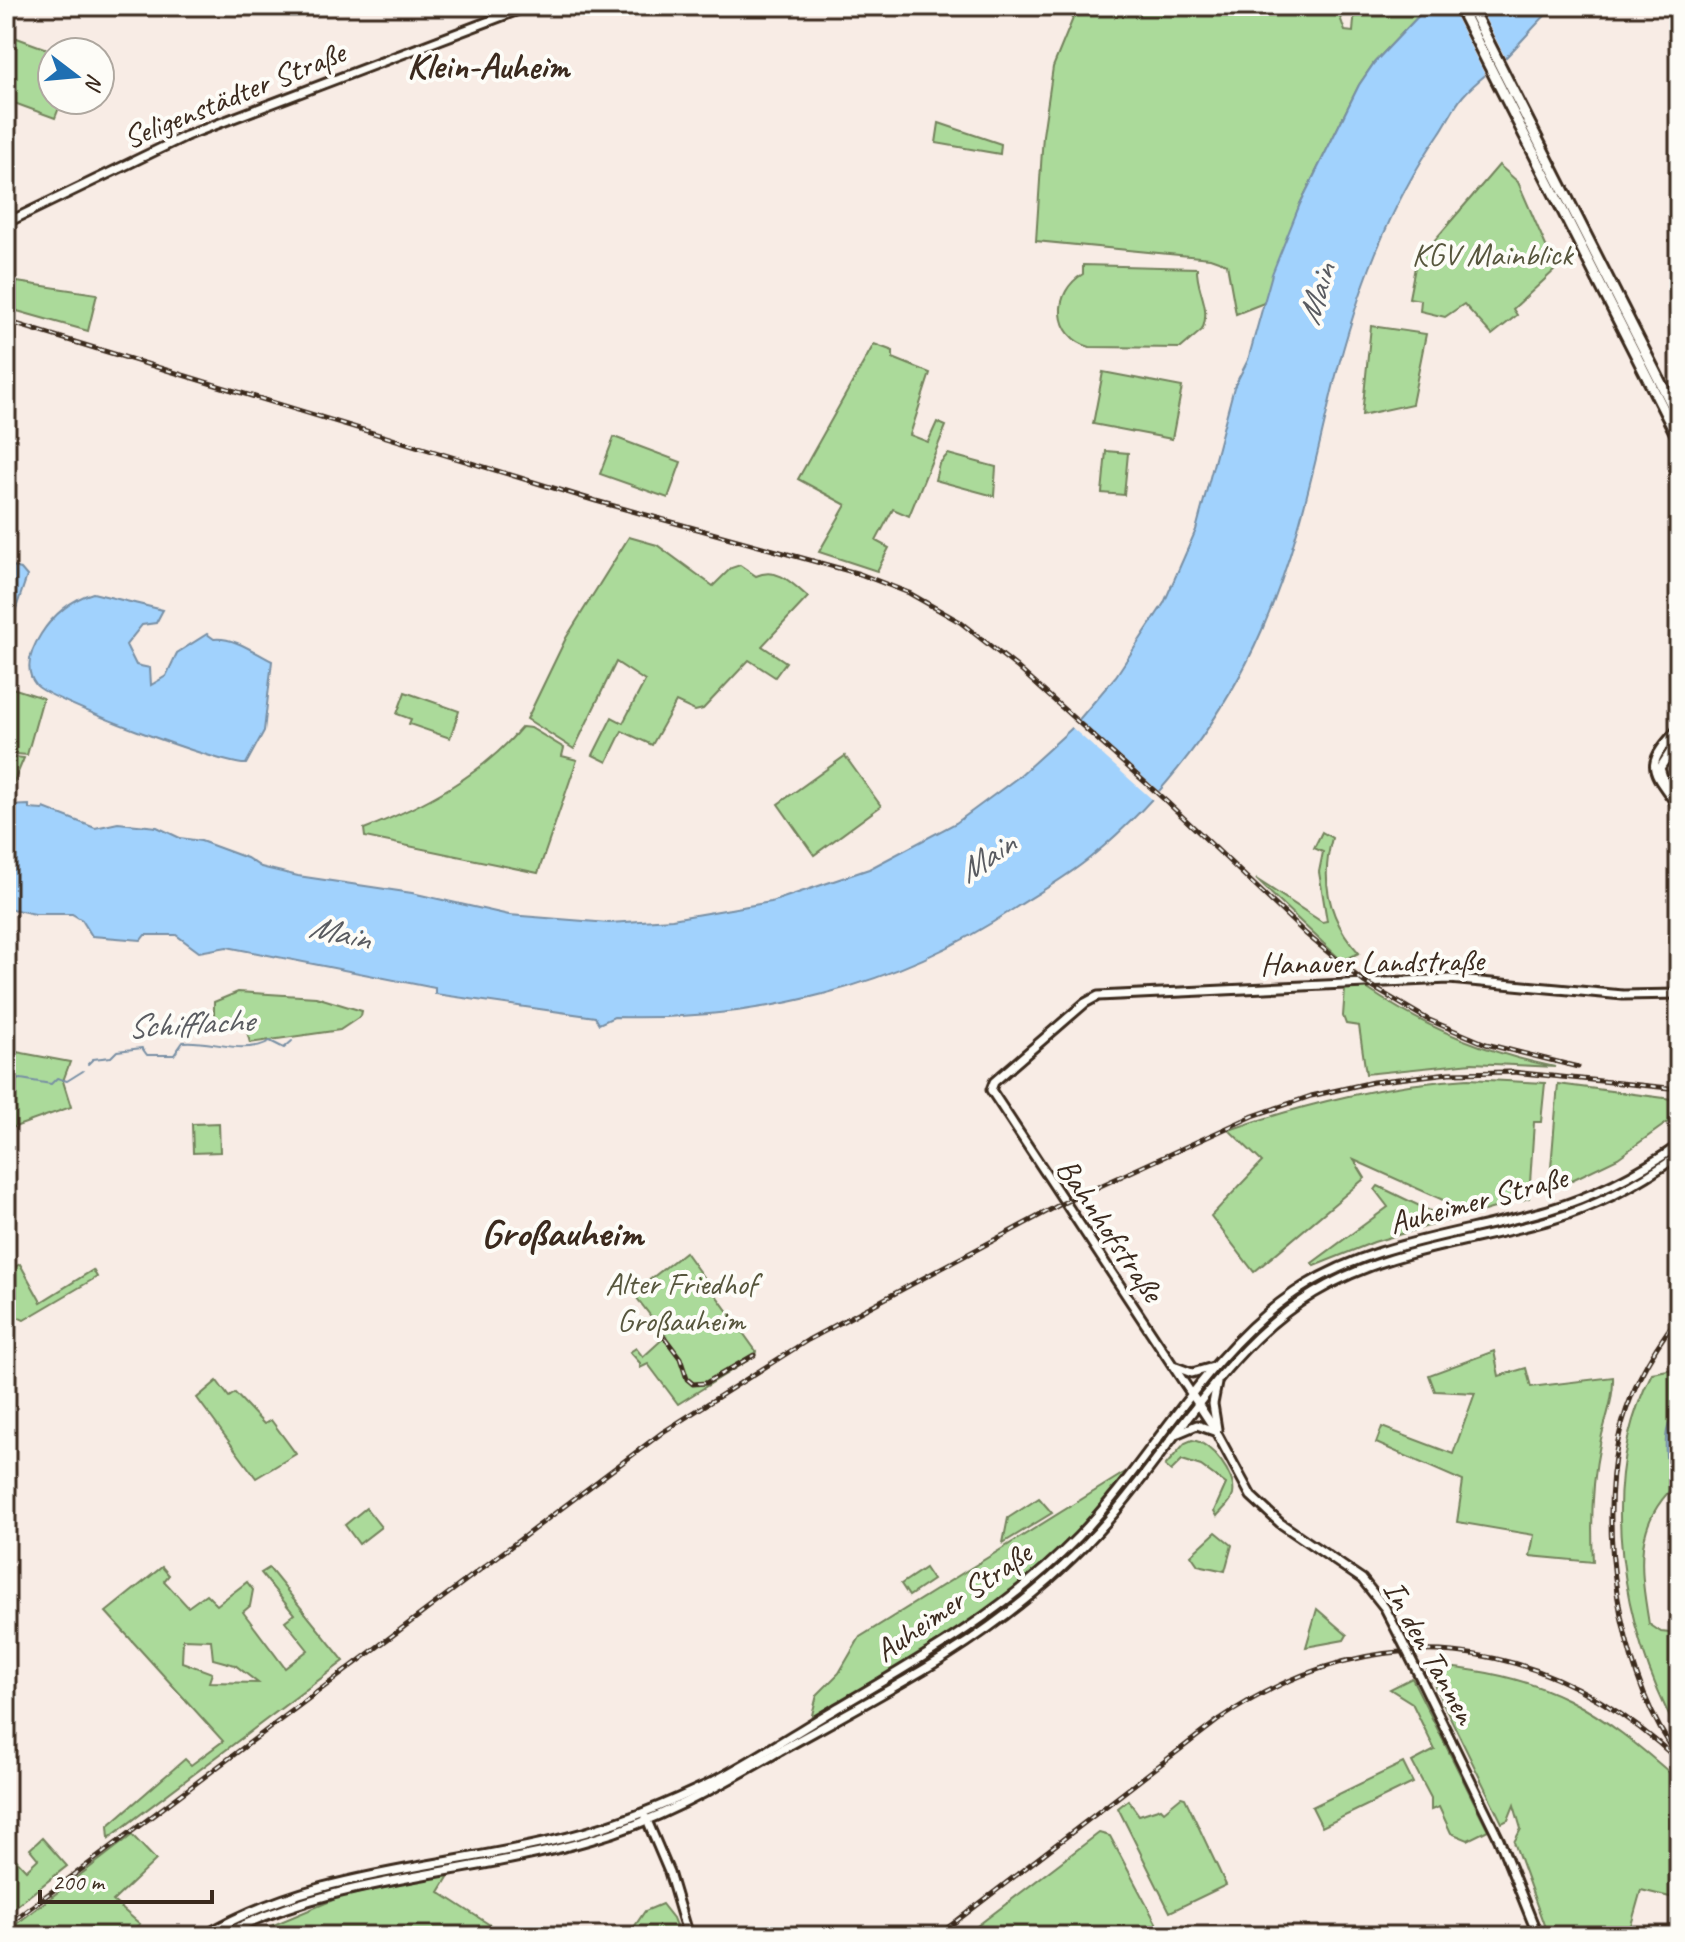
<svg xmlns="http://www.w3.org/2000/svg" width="1685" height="1942" viewBox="0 0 1685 1942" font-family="Caveat,sans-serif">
  <rect width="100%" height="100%" fill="#f8ece5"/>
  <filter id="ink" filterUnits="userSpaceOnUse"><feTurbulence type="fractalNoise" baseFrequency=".0125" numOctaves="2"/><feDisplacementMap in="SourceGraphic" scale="16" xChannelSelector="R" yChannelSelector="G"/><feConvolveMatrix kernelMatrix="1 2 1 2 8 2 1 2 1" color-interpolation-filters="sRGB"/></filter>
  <g filter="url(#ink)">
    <g fill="#abda9a" stroke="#73825c" stroke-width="2" fill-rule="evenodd">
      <path d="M1078 6H1336L1345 31 1353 32 1355 8 1428 6 1374 63 1359 85 1300 204 1264 303 1236 314 1227 264 1210 258 1036 241 1043 135 1053 67Z"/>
      <path d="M6 34 55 52 52 100H62L55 118 6 100Z"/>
      <path d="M939 123 1001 144 1000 154 936 143Z"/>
      <path d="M1499 165 1518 182 1556 269 1513 309 1517 315 1492 335 1464 304 1445 317 1420 311 1421 300 1409 298 1416 262Z"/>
      <path d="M1083 265 1197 268C1196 291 1212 306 1202 330L1181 348 1090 347C1053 337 1052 292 1083 274Z"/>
      <path d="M17 282 97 294 88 331 10 309Z"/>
      <path d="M1371 326 1426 334 1412 404 1362 415Z"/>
      <path d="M874 344 893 351V358L930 373 910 435 928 442 937 422 946 426 909 516 893 509 876 541 889 548 877 571 819 552 846 505 798 479Z"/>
      <path d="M1103 372 1182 387 1172 439 1093 424Z"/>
      <path d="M614 437 681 462 668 498 600 474Z"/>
      <path d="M1106 451 1128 453 1124 495 1102 493Z"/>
      <path d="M948 454 996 467 994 496 935 480 939 464Z"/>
      <path d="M629 537 657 545 713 586 731 568 740 565 756 576C777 566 793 584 808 597L762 646 786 662 775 677 749 660 703 709 695 711 676 702 652 745 622 731 607 762 593 755 612 717 623 723 645 681 616 662 574 749 527 719 566 638Z"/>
      <path d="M6 686 43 698 27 755 6 753Z"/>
      <path d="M405 692 459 711 450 738 409 724 411 719 397 714Z"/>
      <path d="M522 727 531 728 564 748 562 756 577 760 538 873 365 837 364 829C423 806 481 776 522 727Z"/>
      <path d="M6 756 24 758 6 801Z"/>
      <path d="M845 756 881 806 814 855 778 804Z"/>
      <path d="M1322 832 1332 838C1320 881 1329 920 1359 953L1342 961 1256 879 1322 922 1327 921 1319 872 1323 852 1314 848Z"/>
      <path d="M1366 988C1425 1028 1486 1053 1555 1067L1472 1063 1366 1074 1359 1026 1346 1024 1343 1016 1345 989Z"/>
      <path d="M238 992 316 997 362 1011 361 1016 340 1030 250 1043 246 1028 214 1026V1002Z"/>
      <path d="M6 1050 70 1062 63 1081 71 1107 6 1130Z"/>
      <path d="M1468 1079 1545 1083 1541 1122H1534L1529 1198 1474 1214 1354 1160 1365 1178 1254 1272 1211 1216 1262 1162 1229 1130C1309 1103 1385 1084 1468 1079Z"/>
      <path d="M1558 1084 1679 1100V1114L1618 1158 1549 1191Z"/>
      <path d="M219 1123 220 1152 193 1153 192 1124Z"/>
      <path d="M1378 1186 1449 1220 1374 1242 1314 1266 1312 1263 1388 1207 1375 1190Z"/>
      <path d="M685 1252 756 1351 755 1356 678 1404 648 1364 640 1368V1363L630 1352 636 1348 643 1357 666 1336 633 1293Z"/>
      <path d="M20 1264 41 1302 93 1270 97 1277 24 1320C3 1313 6 1290 6 1272Z"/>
      <path d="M1494 1351 1499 1376 1526 1368 1531 1387 1613 1377C1614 1400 1604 1422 1600 1444 1592 1482 1591 1524 1593 1562L1530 1556 1534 1535 1457 1522 1463 1481 1376 1443 1382 1427 1453 1454 1475 1393 1435 1391 1429 1375Z"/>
      <path d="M1679 1368V1482C1632 1522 1640 1569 1649 1624L1661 1632 1679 1634V1735C1622 1628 1594 1485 1652 1373Z"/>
      <path d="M217 1381 229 1397 235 1393 264 1424 271 1420 296 1454 256 1478 197 1398Z"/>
      <path d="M1192 1440C1211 1442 1237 1476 1233 1495 1231 1503 1222 1510 1217 1516L1214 1511 1226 1484 1201 1466 1182 1460 1171 1471 1165 1466 1185 1443Z"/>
      <path d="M1127 1471C1047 1585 927 1650 811 1719L817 1695 839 1673 860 1637Z"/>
      <path d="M1039 1498 1052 1513 1003 1543 1008 1518Z"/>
      <path d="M366 1508 381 1527 359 1544 345 1525Z"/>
      <path d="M1216 1532 1232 1545 1225 1571 1198 1565 1191 1555Z"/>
      <path d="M162 1567 169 1575 164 1581 188 1607 206 1594 217 1605 247 1582 253 1590 250 1606 243 1612 285 1668 308 1650 285 1621 294 1614 261 1573 269 1568 344 1661 109 1838 108 1826 185 1759 191 1765 223 1741 106 1612ZM183 1639 211 1640 213 1659 235 1665 258 1683 209 1682 212 1673 182 1662Z"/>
      <path d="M925 1568 933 1580 909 1596 901 1584Z"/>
      <path d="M1317 1609 1347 1635 1344 1640 1306 1647Z"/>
      <path d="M1434 1666C1544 1674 1599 1709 1679 1781V1891L1676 1890 1674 1898 1641 1890 1628 1936H1548L1514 1842 1521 1829 1514 1805 1508 1820 1502 1823 1427 1670Z"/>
      <path d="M1412 1678 1488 1830 1468 1840 1451 1833 1439 1807 1431 1810V1798L1412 1762 1435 1750 1412 1703 1390 1689Z"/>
      <path d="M1403 1763 1413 1783 1322 1827 1312 1807Z"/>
      <path d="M1181 1797 1185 1798 1226 1885 1170 1912 1118 1808 1128 1800 1139 1815 1161 1808 1164 1811Z"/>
      <path d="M1099 1833 1110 1836 1163 1936H964Z"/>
      <path d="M132 1835 156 1860 113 1901 140 1924 125 1936H6V1932Z"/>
      <path d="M42 1838 67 1866 6 1914V1853L8 1851 26 1870 38 1859 30 1849Z"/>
      <path d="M450 1874 439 1892 507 1936H261L259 1931 340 1897Z"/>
      <path d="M662 1904 673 1918 680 1936H628L645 1911Z"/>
    </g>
    <g fill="#a1d2fd" stroke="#788fa4" stroke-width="2">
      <path d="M1428 6H1555C1536 23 1521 43 1503 60 1490 72 1475 82 1463 96 1453 108 1448 121 1439 134 1387 209 1357 294 1334 383 1314 466 1297 551 1262 630 1225 716 1163 798 1091 857 1067 877 1041 891 1015 908 896 988 756 1021 614 1017L599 1024 595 1017 435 994V988L227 947 199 952 176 935H145L141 940 92 936 82 920 72 914H35L6 908V806L29 805V809L43 810 44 808 95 828 118 823 157 827 180 838 201 841 247 858 261 867 298 876 412 893 509 915 609 923 672 919 771 902 869 869 956 823 1017 778 1071 729 1116 676 1164 603 1196 530 1234 387 1248 360 1272 274 1300 204 1359 85 1374 63Z"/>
      <path d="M6 565 21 569 27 576 6 638Z"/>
      <path d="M93 593 163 610 156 623 142 625 126 645 136 665 150 668 151 685 166 676 177 653 207 634 214 639C234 637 254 652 272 661L264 731 246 764C227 767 48 700 36 685 23 669 32 648 41 634 53 615 72 599 93 593Z"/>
      <path d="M1679 1410V1463L1666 1457C1665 1441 1665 1420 1679 1410Z"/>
    </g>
    <g fill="#f8ece5">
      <path d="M1450 6H1479L1507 61 1487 79Z"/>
      <path d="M1076 717 1161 793 1154 801 1069 725Z"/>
    </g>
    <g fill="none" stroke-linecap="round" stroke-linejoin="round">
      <g stroke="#788fa4" stroke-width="2">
        <path d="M88 1064 93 1059 111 1057 117 1051 142 1048 147 1055H174L183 1042C209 1039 244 1056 270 1041L284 1048 292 1041"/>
        <path d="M6 1082 21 1079 51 1084 57 1078 67 1081 83 1071"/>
      </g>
      <defs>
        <g id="secondary">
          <path d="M6 223 186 136 529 6"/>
          <path d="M1679 728C1642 768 1651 768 1679 808"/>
          <path d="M1666 787 1660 768 1675 745"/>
          <path d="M1176 1367 1192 1373 1213 1367"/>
          <path d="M1217 1383 1213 1404 1217 1429"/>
          <path d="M1178 1433 1197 1425 1214 1431"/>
          <path d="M1402 1641 1385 1608 1362 1579 1280 1523 1251 1496 1214 1428 991 1090 994 1082 1085 1003 1098 996 1449 979 1623 995 1679 994"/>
          <path d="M1421 1679 1499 1839 1538 1936"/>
          <path d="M646 1818 669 1872 688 1936"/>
          <path d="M204 1936C310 1872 434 1869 552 1841 602 1830 651 1811 698 1789 744 1767 788 1737 832 1711 919 1660 1007 1610 1078 1537 1153 1459 1204 1354 1295 1292 1371 1241 1462 1235 1548 1210 1595 1196 1639 1173 1679 1145"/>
          <path d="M220 1936C342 1874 463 1877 590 1840 661 1820 720 1785 783 1749 837 1719 893 1689 946 1656 1006 1618 1062 1573 1109 1519 1176 1442 1225 1347 1314 1293 1386 1249 1471 1243 1550 1220 1596 1207 1640 1183 1679 1155"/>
        </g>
        <g id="highway">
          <path d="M1459 6 1679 440"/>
          <path d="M1470 6 1679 419"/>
          <path d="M1672 748 1679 744"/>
        </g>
      </defs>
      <use href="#secondary" stroke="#3b2a1e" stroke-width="13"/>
      <use href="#highway" stroke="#3b2a1e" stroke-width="15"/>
      <use href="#secondary" stroke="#fdfcf7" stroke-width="7"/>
      <use href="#highway" stroke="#fdfcf7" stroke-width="9"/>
      <defs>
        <g id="rail">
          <path d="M6 321 596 501 860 574 909 593 960 622 1017 667 1167 802 1306 934 1364 982 1427 1019 1486 1044 1578 1067"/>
          <path d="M665 1338 680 1358 687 1379 693 1384 706 1383 754 1355"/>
          <path d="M1669 1743C1619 1666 1599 1530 1618 1441 1627 1395 1650 1353 1679 1316"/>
          <path d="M6 1926 663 1432 808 1340 1063 1203 1253 1116 1311 1096 1373 1082 1449 1073 1513 1072 1679 1089"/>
          <path d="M937 1936 1217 1721C1376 1613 1540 1632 1679 1761"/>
        </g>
      </defs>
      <use href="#rail" stroke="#3b2a1e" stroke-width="5"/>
      <use href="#rail" stroke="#fdfcf7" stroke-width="2" stroke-dasharray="6" stroke-linecap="butt"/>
      <defs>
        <path id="secondary-bridge" d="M1402 1641 1421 1679"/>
      </defs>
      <use href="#secondary-bridge" stroke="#3b2a1e" stroke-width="13" stroke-linecap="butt"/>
      <use href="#secondary-bridge" stroke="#fdfcf7" stroke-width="7"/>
    </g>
  </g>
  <g text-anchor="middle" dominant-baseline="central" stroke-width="8" stroke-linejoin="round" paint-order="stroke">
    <g font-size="32" fill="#3b2a1e" stroke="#fdfcf7">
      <text transform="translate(234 95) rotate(-22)">Seligenstädter Straße</text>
      <text transform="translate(1372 962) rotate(-1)">Hanauer Landstraße</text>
      <text transform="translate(1478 1200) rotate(-15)">Auheimer Straße</text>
      <text transform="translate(1110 1230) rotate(56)">Bahnhofstraße</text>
      <text transform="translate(953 1602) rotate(-35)">Auheimer Straße</text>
      <text transform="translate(1430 1652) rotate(61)">In den Tannen</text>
    </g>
    <g font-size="32" fill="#57563d" stroke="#fdfcf7">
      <text x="1492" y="254">KGV Mainblick</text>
      <text x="681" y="1283">Alter Friedhof<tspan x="681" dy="37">Großauheim</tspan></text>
    </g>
    <g font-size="34" font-style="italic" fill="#5a5c61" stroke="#fdfcf7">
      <text transform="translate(1316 294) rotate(-73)">Main</text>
      <text transform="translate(986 857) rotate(-34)">Main</text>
      <text transform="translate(340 932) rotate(13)">Main</text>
      <text transform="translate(190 1023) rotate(-3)">Schifflache</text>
    </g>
    <g font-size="36" font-weight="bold" fill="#3b2a1e" stroke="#fdfcf7">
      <text x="488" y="66">Klein-Auheim</text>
    </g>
    <g font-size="40" font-weight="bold" fill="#3b2a1e" stroke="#fdfcf7">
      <text x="562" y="1233">Großauheim</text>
    </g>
  </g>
  <rect width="1685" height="1942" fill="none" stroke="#fdfcf7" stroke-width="32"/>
  <rect x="16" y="16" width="1653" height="1910" fill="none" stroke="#3b2a1e" stroke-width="3" filter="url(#ink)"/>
  <g transform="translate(76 76) rotate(106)"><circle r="38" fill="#fdfcf7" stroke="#afa8a0" stroke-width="2"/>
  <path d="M0-6L14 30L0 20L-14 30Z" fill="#1f6fb2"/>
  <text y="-12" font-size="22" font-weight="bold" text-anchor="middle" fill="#3b2a1e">N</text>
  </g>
  <path d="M40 1890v12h172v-12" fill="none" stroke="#3b2a1e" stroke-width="4"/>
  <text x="52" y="1890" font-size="24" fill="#3b2a1e" stroke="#fdfcf7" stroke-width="6" paint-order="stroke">200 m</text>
</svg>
